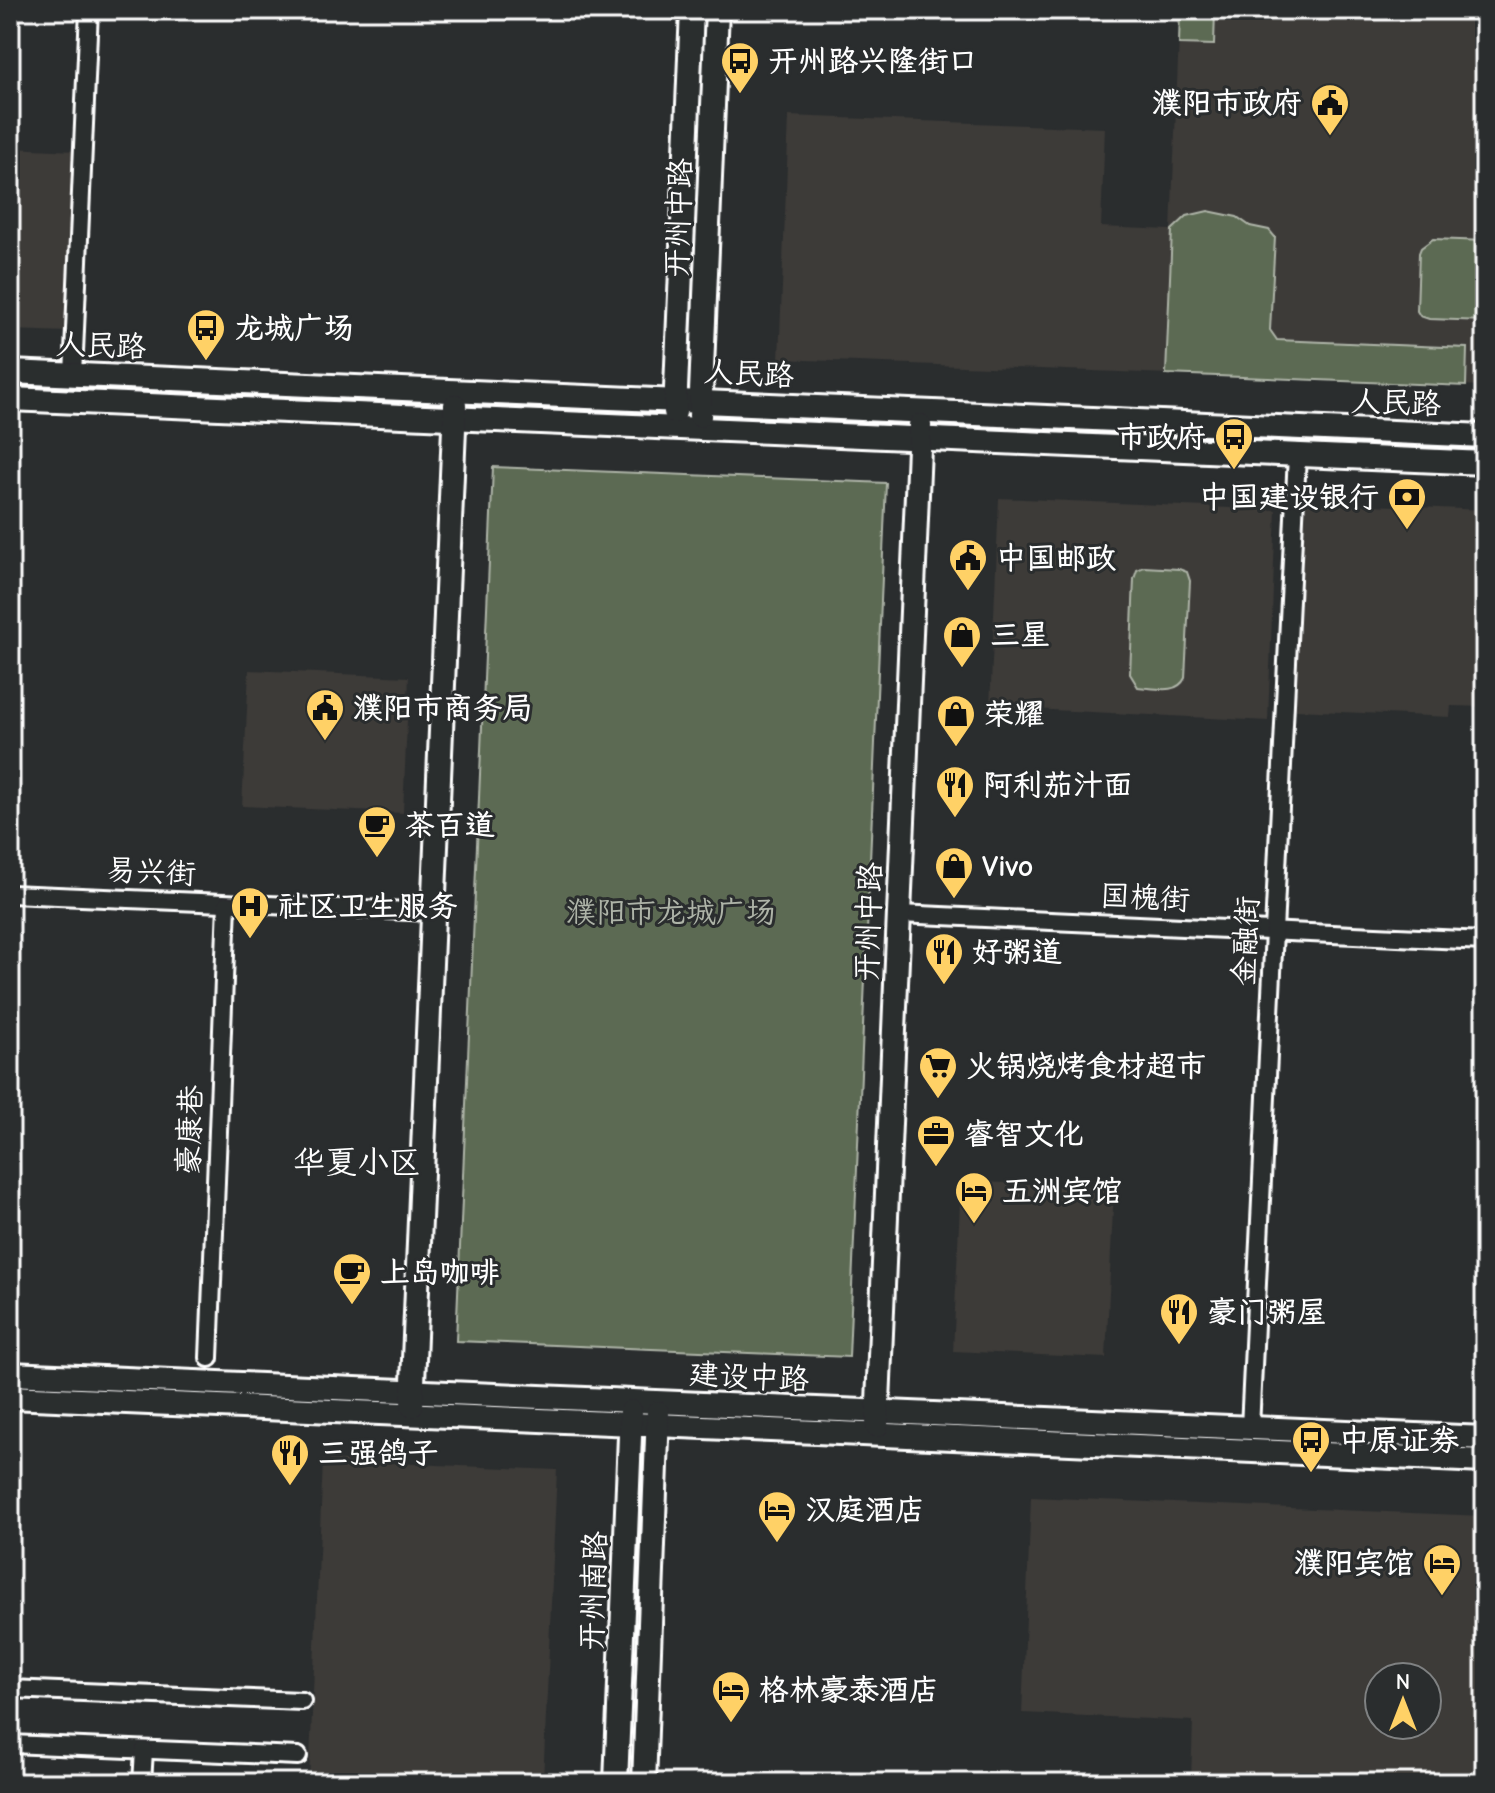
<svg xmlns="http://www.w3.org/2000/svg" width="1495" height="1793" viewBox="0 0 1495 1793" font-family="'Comic Neue','LXGW WenKai TC',sans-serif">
  <rect width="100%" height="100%" fill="#2a2d2e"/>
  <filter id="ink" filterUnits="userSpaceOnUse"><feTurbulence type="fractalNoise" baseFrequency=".0125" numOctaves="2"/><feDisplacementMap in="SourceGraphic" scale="16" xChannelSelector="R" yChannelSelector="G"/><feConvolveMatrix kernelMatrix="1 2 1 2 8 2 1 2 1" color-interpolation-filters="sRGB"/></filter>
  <g filter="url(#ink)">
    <g fill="#3c3a38" fill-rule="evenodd">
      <path d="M1180 10H1485V386L779 359 789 116 1105 128 1101 227 1171 230Z"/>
      <path d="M10 148 77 151 68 332 10 330Z"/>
      <path d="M999 498 1276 510 1268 721 990 707Z"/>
      <path d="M1305 502 1485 510V707L1451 706 1450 717 1296 710Z"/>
      <path d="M249 670 409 677 403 813 242 806Z"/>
      <path d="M961 1181 1114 1188 1106 1358 953 1351Z"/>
      <path d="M323 1460 557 1470 543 1783H309Z"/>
      <path d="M1031 1497 1485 1516V1783H1273L1191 1779 1193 1721 1022 1713ZM1379 1677H1427V1725H1379Z"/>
    </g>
    <g fill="#5c6a52" stroke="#aeb4a8" stroke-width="2">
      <path d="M1180 10H1215L1214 45 1179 44Z"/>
      <path d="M1208 211 1237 217 1250 226 1269 230 1275 237 1270 330 1277 340 1467 348 1466 386 1166 374 1172 230 1187 216Z"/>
      <path d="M1433 239 1485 241V321L1429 319 1420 316 1417 311 1419 253 1421 248Z"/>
      <path d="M493 467 886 483 849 1357 456 1341Z"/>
      <path d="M1144 567 1179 569 1187 572 1190 581 1185 678C1177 695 1155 688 1138 687L1130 674 1134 579 1137 570Z"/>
    </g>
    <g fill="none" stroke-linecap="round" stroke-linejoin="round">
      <defs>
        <g id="street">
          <path d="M73 375 89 10"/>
          <path d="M10 894 433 912"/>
          <path d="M899 914 1485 941"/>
          <path d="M209 1358 227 904"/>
          <path d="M1250 1428 1297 455"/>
          <path d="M10 1689 302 1701"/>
          <path d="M10 1744 298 1756"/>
          <path d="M142 1783 144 1750"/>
        </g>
        <g id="secondary">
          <path d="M10 372 1485 436"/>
          <path d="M10 399 1485 463"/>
          <path d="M675 412 692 10"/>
          <path d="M700 416 717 10"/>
          <path d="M10 1374 1485 1438"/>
          <path d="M10 1397 1485 1461"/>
          <path d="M412 1406 455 405"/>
          <path d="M877 1426 920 425"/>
          <path d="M616 1783 631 1411"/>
          <path d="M644 1783 658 1412"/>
        </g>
      </defs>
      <use href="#street" stroke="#fff" stroke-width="22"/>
      <use href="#secondary" stroke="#fff" stroke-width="28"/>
      <use href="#street" stroke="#2a2d2e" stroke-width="16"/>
      <use href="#secondary" stroke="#2a2d2e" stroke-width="22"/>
    </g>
  </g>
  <defs>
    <symbol id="bus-pin" viewBox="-11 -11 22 30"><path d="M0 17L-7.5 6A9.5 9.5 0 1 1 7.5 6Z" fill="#ffd166" stroke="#2a2d2e"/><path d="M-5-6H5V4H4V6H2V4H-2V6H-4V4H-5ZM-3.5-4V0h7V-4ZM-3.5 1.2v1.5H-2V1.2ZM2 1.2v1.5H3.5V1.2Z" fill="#111"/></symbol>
    <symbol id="civic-pin" viewBox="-11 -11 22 30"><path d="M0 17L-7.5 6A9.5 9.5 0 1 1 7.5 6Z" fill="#ffd166" stroke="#2a2d2e"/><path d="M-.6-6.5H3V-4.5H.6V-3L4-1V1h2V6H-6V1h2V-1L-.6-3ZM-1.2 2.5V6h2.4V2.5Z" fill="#111"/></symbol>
    <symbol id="bank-pin" viewBox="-11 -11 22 30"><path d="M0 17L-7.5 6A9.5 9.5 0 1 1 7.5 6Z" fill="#ffd166" stroke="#2a2d2e"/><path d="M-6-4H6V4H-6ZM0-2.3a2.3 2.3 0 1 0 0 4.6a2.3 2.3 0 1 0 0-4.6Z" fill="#111"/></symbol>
    <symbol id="shop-pin" viewBox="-11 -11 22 30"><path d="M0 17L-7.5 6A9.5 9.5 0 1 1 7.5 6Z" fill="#ffd166" stroke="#2a2d2e"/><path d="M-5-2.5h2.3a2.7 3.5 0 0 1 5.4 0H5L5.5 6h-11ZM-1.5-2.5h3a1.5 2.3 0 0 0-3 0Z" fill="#111"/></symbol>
    <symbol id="restaurant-pin" viewBox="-11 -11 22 30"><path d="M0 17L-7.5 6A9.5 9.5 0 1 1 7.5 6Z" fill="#ffd166" stroke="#2a2d2e"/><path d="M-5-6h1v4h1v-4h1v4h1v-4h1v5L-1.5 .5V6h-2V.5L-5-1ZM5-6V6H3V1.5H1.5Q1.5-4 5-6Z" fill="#111"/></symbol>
    <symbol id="cafe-pin" viewBox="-11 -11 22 30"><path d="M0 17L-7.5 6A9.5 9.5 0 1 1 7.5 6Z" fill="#ffd166" stroke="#2a2d2e"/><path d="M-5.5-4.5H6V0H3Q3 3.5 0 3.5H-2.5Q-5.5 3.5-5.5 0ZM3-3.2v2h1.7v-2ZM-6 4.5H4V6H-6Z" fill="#111"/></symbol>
    <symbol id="hospital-pin" viewBox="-11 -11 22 30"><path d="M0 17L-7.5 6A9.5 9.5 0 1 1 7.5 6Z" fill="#ffd166" stroke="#2a2d2e"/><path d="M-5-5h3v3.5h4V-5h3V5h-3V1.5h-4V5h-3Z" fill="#111"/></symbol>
    <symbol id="supermarket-pin" viewBox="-11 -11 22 30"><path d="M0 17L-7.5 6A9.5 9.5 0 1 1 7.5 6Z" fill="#ffd166" stroke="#2a2d2e"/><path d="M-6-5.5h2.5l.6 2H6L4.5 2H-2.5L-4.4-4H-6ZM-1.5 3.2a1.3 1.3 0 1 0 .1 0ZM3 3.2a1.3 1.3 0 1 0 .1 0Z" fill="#111"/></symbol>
    <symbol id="office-pin" viewBox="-11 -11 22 30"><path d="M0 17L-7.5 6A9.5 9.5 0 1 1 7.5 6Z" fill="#ffd166" stroke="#2a2d2e"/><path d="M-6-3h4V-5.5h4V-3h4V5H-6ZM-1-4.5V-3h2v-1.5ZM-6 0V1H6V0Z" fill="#111"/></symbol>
    <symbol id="hotel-pin" viewBox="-11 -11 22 30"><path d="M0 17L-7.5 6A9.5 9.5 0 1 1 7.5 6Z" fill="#ffd166" stroke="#2a2d2e"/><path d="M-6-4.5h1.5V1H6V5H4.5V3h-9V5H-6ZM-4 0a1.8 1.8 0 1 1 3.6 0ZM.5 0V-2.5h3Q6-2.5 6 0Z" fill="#111"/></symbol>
  </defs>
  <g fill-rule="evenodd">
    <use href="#bus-pin" x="718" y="39" width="44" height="60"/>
    <use href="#civic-pin" x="1308" y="81" width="44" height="60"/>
    <use href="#bus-pin" x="184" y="306" width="44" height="60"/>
    <use href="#bus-pin" x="1212" y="415" width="44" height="60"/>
    <use href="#bank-pin" x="1385" y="475" width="44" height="60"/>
    <use href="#civic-pin" x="946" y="536" width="44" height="60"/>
    <use href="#shop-pin" x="940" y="613" width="44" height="60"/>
    <use href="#civic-pin" x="303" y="686" width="44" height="60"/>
    <use href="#shop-pin" x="934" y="692" width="44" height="60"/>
    <use href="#restaurant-pin" x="933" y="763" width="44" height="60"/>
    <use href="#cafe-pin" x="355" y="803" width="44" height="60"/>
    <use href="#shop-pin" x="932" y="844" width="44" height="60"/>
    <use href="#hospital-pin" x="228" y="884" width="44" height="60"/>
    <use href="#restaurant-pin" x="922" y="930" width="44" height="60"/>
    <use href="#supermarket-pin" x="916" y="1044" width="44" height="60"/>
    <use href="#office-pin" x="914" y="1112" width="44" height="60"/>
    <use href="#hotel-pin" x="952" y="1169" width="44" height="60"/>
    <use href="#cafe-pin" x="330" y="1250" width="44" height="60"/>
    <use href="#restaurant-pin" x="1157" y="1290" width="44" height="60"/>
    <use href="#bus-pin" x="1289" y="1418" width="44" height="60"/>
    <use href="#restaurant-pin" x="268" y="1431" width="44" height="60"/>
    <use href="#hotel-pin" x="755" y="1488" width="44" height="60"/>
    <use href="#hotel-pin" x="1420" y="1541" width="44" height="60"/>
    <use href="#hotel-pin" x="709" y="1668" width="44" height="60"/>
  </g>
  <g text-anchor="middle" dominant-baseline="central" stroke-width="6" stroke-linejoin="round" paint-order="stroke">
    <g font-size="30" font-weight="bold" fill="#fff" stroke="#2a2d2e" text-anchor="start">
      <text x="768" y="61">开州路兴隆街口</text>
      <text x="1302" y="103" text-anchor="end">濮阳市政府</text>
      <text x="234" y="328">龙城广场</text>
      <text x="1206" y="437" text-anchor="end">市政府</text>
      <text x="1379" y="497" text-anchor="end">中国建设银行</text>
      <text x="996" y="558">中国邮政</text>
      <text x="990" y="635">三星</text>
      <text x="353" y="708">濮阳市商务局</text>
      <text x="984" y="714">荣耀</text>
      <text x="983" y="785">阿利茄汁面</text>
      <text x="405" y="825">茶百道</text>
      <text x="982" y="866">Vivo</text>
      <text x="278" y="906">社区卫生服务</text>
      <text x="972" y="952">好粥道</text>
      <text x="966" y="1066">火锅烧烤食材超市</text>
      <text x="964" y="1134">睿智文化</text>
      <text x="1002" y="1191">五洲宾馆</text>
      <text x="380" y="1272">上岛咖啡</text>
      <text x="1207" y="1312">豪门粥屋</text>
      <text x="1339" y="1440">中原证券</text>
      <text x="318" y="1453">三强鸽子</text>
      <text x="805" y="1510">汉庭酒店</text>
      <text x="1414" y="1563" text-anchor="end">濮阳宾馆</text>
      <text x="759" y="1690">格林豪泰酒店</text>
    </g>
    <g font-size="30" fill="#fff" stroke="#2a2d2e">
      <text transform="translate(679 218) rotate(-88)">开州中路</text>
      <text transform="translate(101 346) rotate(2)">人民路</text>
      <text transform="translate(749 374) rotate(3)">人民路</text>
      <text transform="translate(1396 403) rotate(2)">人民路</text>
      <text transform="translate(151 872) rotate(3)">易兴街</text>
      <text transform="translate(1145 898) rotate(3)">国槐街</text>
      <text transform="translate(869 922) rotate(-88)">开州中路</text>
      <text transform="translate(1246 941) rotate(-87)">金融街</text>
      <text transform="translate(190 1130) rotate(-88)">豪康巷</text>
      <text transform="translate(749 1377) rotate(3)">建设中路</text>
      <text transform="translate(594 1591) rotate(-88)">开州南路</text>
    </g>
    <g font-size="30" fill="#aeb4a8" stroke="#2a2d2e">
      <text x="671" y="912">濮阳市龙城广场</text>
    </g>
    <g font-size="32" fill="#fff" stroke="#2a2d2e">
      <text x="357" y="1162">华夏小区</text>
    </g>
  </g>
  <rect width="1495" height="1793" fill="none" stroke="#2a2d2e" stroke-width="40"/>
  <rect x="20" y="20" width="1455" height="1753" fill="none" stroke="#fff" stroke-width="3" filter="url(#ink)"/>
  <g transform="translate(1403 1701)"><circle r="38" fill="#2a2d2e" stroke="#7f8182" stroke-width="2"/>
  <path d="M0-6L14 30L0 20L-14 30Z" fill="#ffd166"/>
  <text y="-12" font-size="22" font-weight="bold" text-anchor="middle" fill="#ffffff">N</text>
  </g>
</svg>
